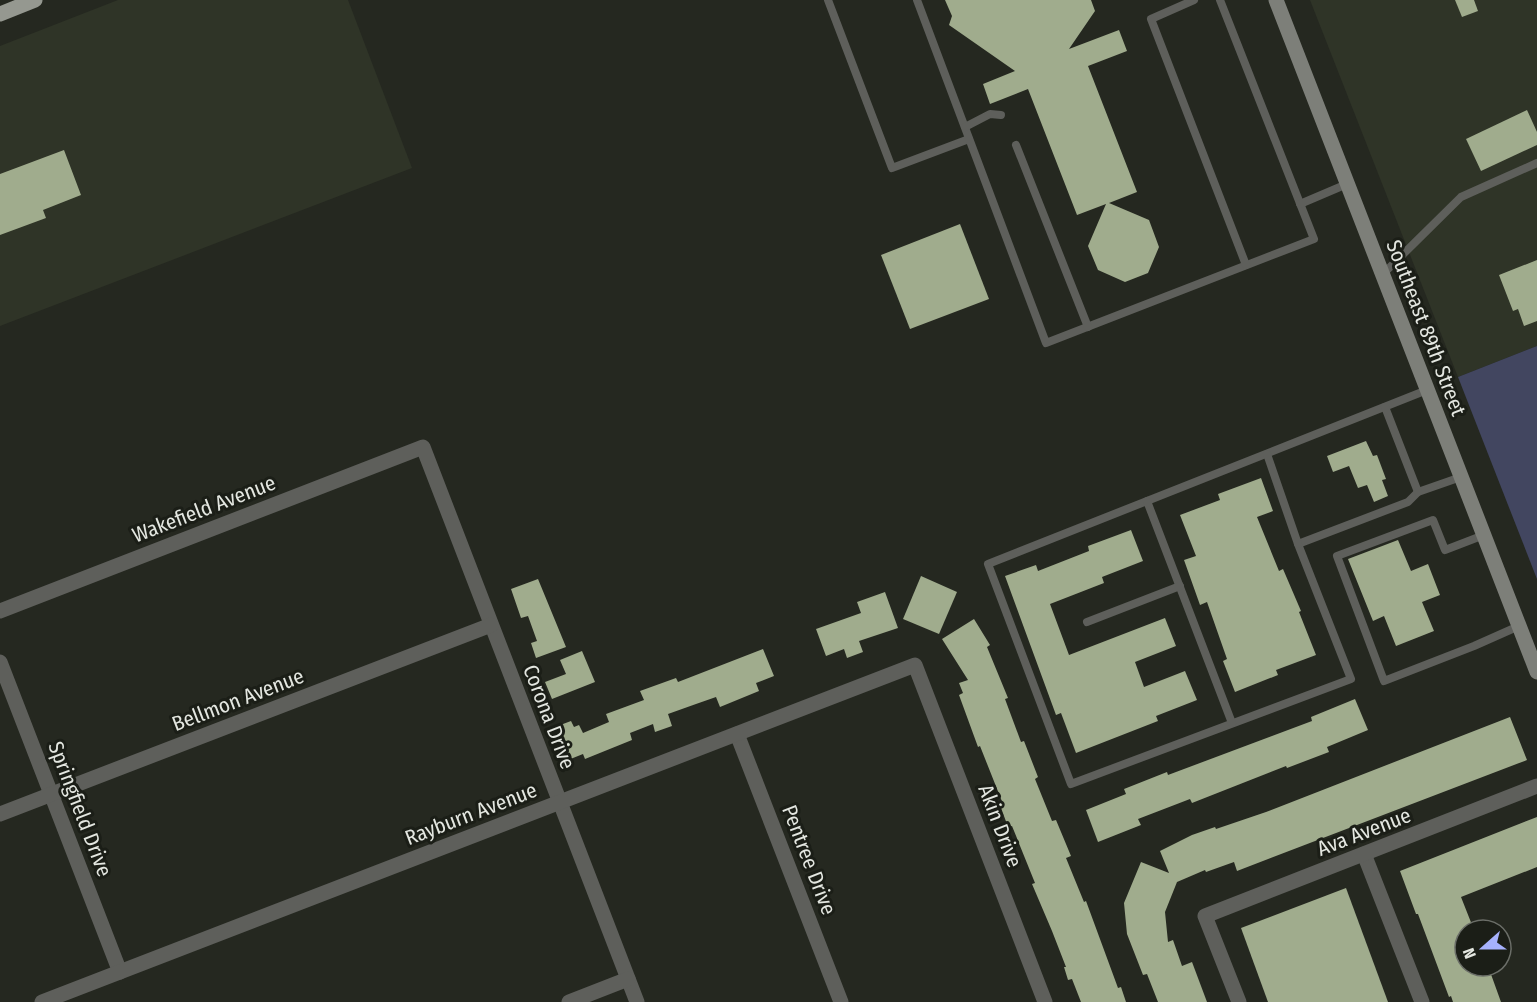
<svg xmlns="http://www.w3.org/2000/svg" width="1537" height="1002" viewBox="0 0 1537 1002" font-family="'Fira Sans Condensed',sans-serif">
  <rect width="100%" height="100%" fill="#252820"/>
  <g fill="#2f3427">
    <path d="M118 0H348L412 168 0 326V46Z"/>
    <path d="M1310 0H1537V346L1458 377Z"/>
  </g>
  <path fill="#424660" d="M1537 346V579L1458 377Z"/>
  <g fill="#a0ac8d">
    <path d="M945 0H1091L1095 11 1069 49 1119 30 1127 51 1088 66 1137 192 1109 203 1149 220 1159 247 1148 273 1125 282 1098 270 1088 246 1106 204 1077 215 1028 89 990 104 983 84 1015 71 949 25 952 16Z"/>
    <path d="M1455 0H1474L1478 11 1462 17Z"/>
    <path d="M1527 110 1537 132V145L1481 171 1466 139Z"/>
    <path d="M64 150 81 195 43 210 46 218 0 235V174Z"/>
    <path d="M960 224 989 299 910 329 881 255Z"/>
    <path d="M1537 260V321L1524 326 1518 309 1513 311 1499 275Z"/>
    <path d="M1366 441 1373 456 1377 455 1386 479 1382 480 1388 496 1374 502 1367 485 1358 488 1349 466 1333 472 1327 456Z"/>
    <path d="M1261 478 1273 511 1257 517 1279 571 1283 569 1301 611 1299 612 1316 655 1276 670 1278 675 1235 692 1223 661 1227 659 1207 602 1200 605 1184 560 1196 556 1180 515 1220 500 1218 494Z"/>
    <path d="M1131 530 1143 561 1102 577 1104 583 1050 604 1069 655 1165 618 1176 646 1135 662 1144 687 1185 671 1197 700 1156 716 1158 721 1076 753 1061 713 1056 715 1005 576 1036 565 1038 571 1089 551 1088 546Z"/>
    <path d="M1398 540 1411 571 1428 564 1440 595 1422 602 1434 631 1396 646 1384 616 1373 621 1348 559Z"/>
    <path d="M921 576 957 592 939 634 903 619Z"/>
    <path d="M538 579 566 647 536 658 531 643 537 641 528 616 521 618 511 589Z"/>
    <path d="M885 592 898 628 859 641 863 652 847 658 844 649 826 656 816 629 861 613 857 602Z"/>
    <path d="M974 619 990 645 987 647 1008 698 1005 699 1021 742 1024 741 1038 777 1035 779 1052 821 1056 820 1071 856 1066 858 1084 902 1086 901 1118 988 1121 987 1126 1002H1081L1072 979 1068 980 1064 967H1066L1052 931 1032 884 1035 883 1012 826 1008 827 1000 805 1003 804 980 746 978 747 959 695 963 693 959 683 968 680 942 639Z"/>
    <path d="M763 649 774 676 756 683 759 691 720 707 716 697 696 704 668 714 672 726 655 732 653 724 630 733 632 740 585 759 583 754 568 760 555 727 571 721 574 727 579 725 583 733 609 722 606 714 644 700 640 691 676 678 678 682Z"/>
    <path d="M582 651 595 682 552 699 545 682 566 674 560 660Z"/>
    <path d="M1355 699 1368 730 1327 747 1329 752 1287 768 1286 766 1192 803 1190 799 1138 819 1141 825 1098 842 1086 810 1126 794 1124 789 1167 772 1168 775 1312 721 1311 717Z"/>
    <path d="M1510 717 1527 760 1237 871 1234 862 1206 872 1205 870 1177 882 1165 912 1168 942 1173 940 1182 966 1192 962 1207 1002H1158L1147 974 1143 975 1127 934 1124 903 1141 862 1169 873 1160 851 1192 835 1215 827 1216 829 1266 812Z"/>
    <path d="M1537 817V867L1461 897 1474 930H1465V966H1488L1501 1002H1453L1451 996 1449 997 1418 914H1416L1400 871Z"/>
    <path d="M1346 888 1388 1002H1268L1241 928Z"/>
  </g>
  <g fill="none" stroke-linecap="round" stroke-linejoin="round">
    <g stroke="#5e5f5b" stroke-width="8">
      <path d="M828 0 892 168 969 139"/>
      <path d="M917 0 1046 343 1314 239 1220 0"/>
      <path d="M1194 0 1151 19 1246 265"/>
      <path d="M965 127 990 114 1001 115"/>
      <path d="M1016 145 1088 327"/>
      <path d="M1300 204 1347 184"/>
      <path d="M1383 274 1461 197 1537 163"/>
      <path d="M1427 390 988 564 1071 784 1351 679 1298 544 1408 502 1418 492 1461 477"/>
      <path d="M1385 407 1418 492"/>
      <path d="M1267 454 1298 544"/>
      <path d="M1147 501 1232 723"/>
      <path d="M1484 535 1445 550 1433 520 1337 556 1384 681 1474 646 1519 626"/>
      <path d="M1087 622 1180 586"/>
    </g>
    <g stroke="#5e5f5b" stroke-width="15">
      <path d="M0 611 423 447 637 1002"/>
      <path d="M0 662 120 972"/>
      <path d="M737 734 841 1002"/>
      <path d="M0 814 491 625"/>
      <path d="M1364 854 1422 1002"/>
      <path d="M42 1002 915 665 1045 1002"/>
      <path d="M569 1002 628 979"/>
      <path d="M1239 1002 1205 916 1537 786"/>
    </g>
    <path stroke="#7d7f79" stroke-width="15" d="M1276 0 1537 672"/>
    <path stroke="#959890" stroke-width="15" d="M0 14 35 0"/>
  </g>
  <g text-anchor="middle" dominant-baseline="central" stroke-width="6" stroke-linejoin="round" paint-order="stroke">
    <g font-size="21" fill="#e4e7e1" stroke="#1b1e17">
      <text transform="translate(1426 328) rotate(69)">Southeast 89th Street</text>
      <text transform="translate(204 509) rotate(-21)">Wakefield Avenue</text>
      <text transform="translate(238 700) rotate(-21)">Bellmon Avenue</text>
      <text transform="translate(549 717) rotate(69)">Corona Drive</text>
      <text transform="translate(80 809) rotate(69)">Springfield Drive</text>
      <text transform="translate(471 814) rotate(-21)">Rayburn Avenue</text>
      <text transform="translate(1000 826) rotate(69)">Akin Drive</text>
      <text transform="translate(1364 832) rotate(-21)">Ava Avenue</text>
      <text transform="translate(809 860) rotate(69)">Pentree Drive</text>
    </g>
  </g>
  <g transform="translate(1483 948) rotate(249)"><circle r="28" fill="#1b1e17" stroke="#6b6e68" stroke-width="1.5"/>
  <path d="M0-4.5L10 22L0 15L-10 22Z" fill="#a6b1fc"/>
  <text y="-9" font-size="16" font-weight="bold" text-anchor="middle" fill="#e4e7e1">N</text>
  </g>
</svg>
